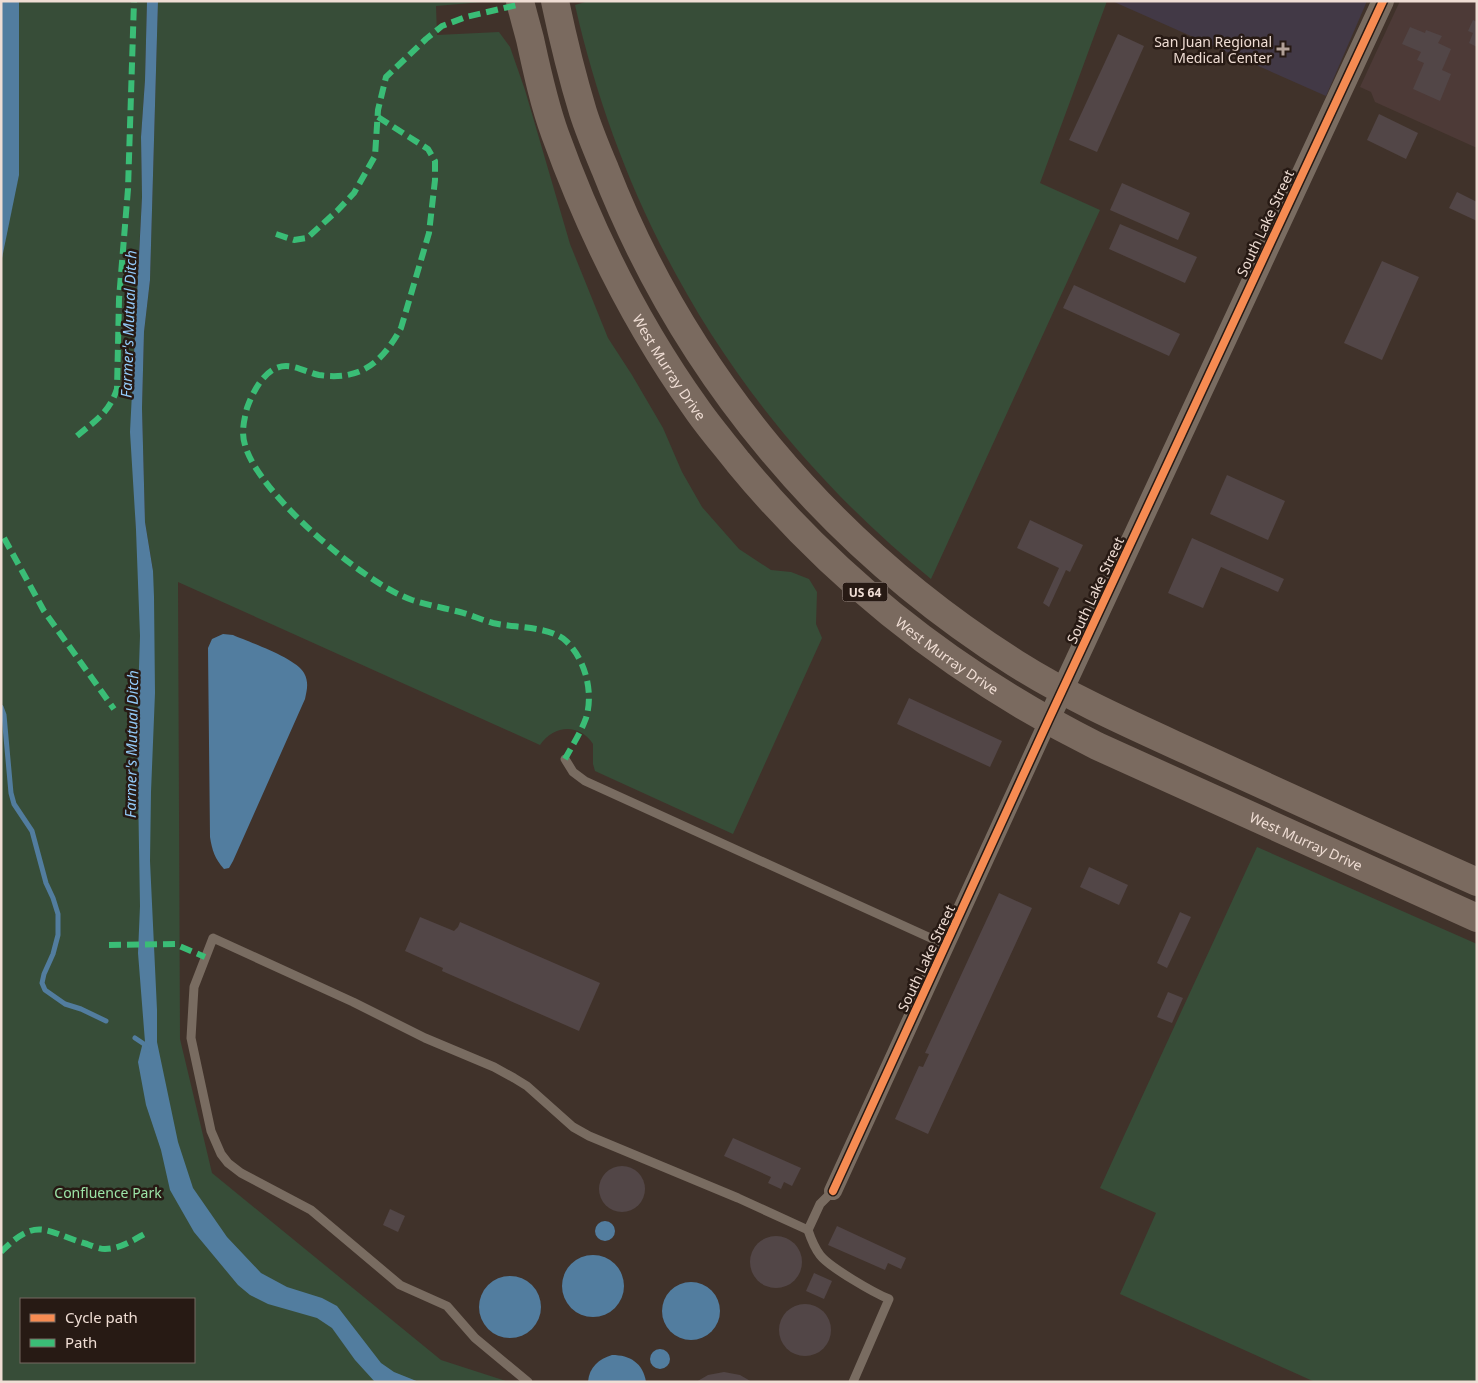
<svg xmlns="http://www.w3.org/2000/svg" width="1478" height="1383" viewBox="0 0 1478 1383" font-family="'Noto Sans',sans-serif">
  <rect width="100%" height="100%" fill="#40322a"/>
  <path fill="#4d3a37" d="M1400 1H1477V148L1375 102 1371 92 1360 87Z"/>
  <path fill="#423946" d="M1112 1H1367L1326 96Z"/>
  <g fill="#374d38" fill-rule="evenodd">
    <path d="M1 1H147L145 80 141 137 142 197 138 270 135 505 136 530 153 570 145 522 142 408 144 332 150 280 158 1H494L436 6 437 35 499 32 510 47 525 90 570 244 608 338 632 375 663 428 682 472 702 507 739 549 771 570 791 572 809 579 817 592 816 624 822 638 733 834 595 771 593 764V744C579 723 554 725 540 745L178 582 180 1039 212 1173 441 1360 509 1382H1ZM21 1299H194V1362H21Z"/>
    <path d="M589 1H1107L1040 183 1100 210 931 579C748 430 627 235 575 5Z"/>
    <path d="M1257 847 1477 944V1382H1315L1120 1294 1156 1213 1100 1188Z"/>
  </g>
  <g fill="#527d9f">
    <path d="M1 1H19V175L1 263Z"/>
    <path d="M147 1H158L150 280 144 332 142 408 145 522 153 571 154 597 155 693 151 792 150 861 157 1010V1042L178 1142 193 1188 227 1237 261 1273 287 1287 322 1298 337 1306 381 1363 394 1372 419 1382H375L355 1360 332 1328 317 1318 268 1304 250 1295 238 1285 194 1232 170 1190 161 1150 146 1105 138 1062 142 1046 145 1042 138 953 140 906 137 728 140 636 136 530 130 432 142 197 141 137 145 80Z"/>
    <path d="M223 634 233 635C249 642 296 658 304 673 309 682 307 690 305 699L233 861 229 868 224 869C215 859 212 850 210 837L208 648 212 639Z"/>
    <circle cx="605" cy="1231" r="10"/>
    <circle cx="593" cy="1286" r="31"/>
    <circle cx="510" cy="1307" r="31"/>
    <circle cx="691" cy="1311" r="29"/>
    <circle cx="660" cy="1359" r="10"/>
    <path d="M612 1355C630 1355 643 1363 646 1382H588C589 1367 599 1359 612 1355Z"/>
  </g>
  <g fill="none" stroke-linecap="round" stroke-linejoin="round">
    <g stroke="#527d9f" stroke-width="5">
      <path d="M1 707 4 715 11 793 14 804 32 831 46 883 53 898 58 914V935L53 954 44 974 42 983 45 990 65 1004 81 1009 106 1021"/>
      <path d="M135 1038 144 1044 148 1050"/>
    </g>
  </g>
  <g fill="#524647">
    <path d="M1473 20 1477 22V47L1469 43 1473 33 1468 31Z"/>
    <path d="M1410 27 1425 33 1426 30 1442 36 1438 43 1451 49 1442 70 1451 74 1440 101 1413 89 1424 63 1417 60 1421 52 1402 44Z"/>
    <path d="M1118 34 1144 46 1097 152 1069 140Z"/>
    <path d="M1379 114 1418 133 1406 159 1367 140Z"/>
    <path d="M1122 183 1190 213 1178 240 1110 210Z"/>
    <path d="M1457 192 1477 202V221L1449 208Z"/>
    <path d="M1120 224 1197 257 1185 283 1109 249Z"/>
    <path d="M1382 261 1419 277 1382 360 1344 343Z"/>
    <path d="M1074 285 1180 334 1169 356 1063 308Z"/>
    <path d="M1227 475 1285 501 1268 540 1210 514Z"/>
    <path d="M1030 520 1083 545 1070 572 1066 570 1049 607 1043 603 1059 568 1017 548Z"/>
    <path d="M1192 538 1284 579 1278 592 1221 567 1203 608 1168 593Z"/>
    <path d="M909 698 1002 741 990 767 897 724Z"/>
    <path d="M1089 867 1128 885 1119 905 1080 887Z"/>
    <path d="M999 893 1032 908 928 1134 895 1119 919 1066 923 1067 929 1054 925 1053Z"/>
    <path d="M1180 912 1191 917 1167 968 1157 963Z"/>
    <path d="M420 917 454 931 458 927 460 922 600 983 579 1031 442 971 443 968 405 951Z"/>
    <path d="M1168 992 1183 998 1172 1023 1157 1017Z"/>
    <path d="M733 1138 801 1168 792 1186 784 1182 781 1189 768 1183 771 1177 724 1156Z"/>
    <circle cx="622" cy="1189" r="23"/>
    <path d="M390 1209 405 1216 398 1232 383 1225Z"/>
    <path d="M837 1226 906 1258 901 1269 888 1263 885 1270 828 1245Z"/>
    <circle cx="776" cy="1262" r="26"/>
    <path d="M814 1273 832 1281 824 1299 806 1291Z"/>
    <circle cx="805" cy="1330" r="26"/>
    <path d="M724 1372 740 1375 752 1382H696L708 1375Z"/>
  </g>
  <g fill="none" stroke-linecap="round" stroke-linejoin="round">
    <g stroke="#796c61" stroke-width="9">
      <path d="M565 759 573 772 585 781 946 945"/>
      <path d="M833 1191 820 1204 808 1230C811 1239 814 1247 820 1255 829 1267 874 1293 889 1299L853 1382"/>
      <path d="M528 1382 475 1338 447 1306 400 1285 311 1210 241 1173 228 1163 221 1154 211 1131 191 1038 194 987 213 938 353 1002 425 1038 494 1067 514 1078 527 1086 573 1127 589 1136 738 1198 808 1230"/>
    </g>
    <path stroke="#796c61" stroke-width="18" d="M833 1191 1048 721"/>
    <path stroke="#796c61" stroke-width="22" d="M1048 721 1383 1"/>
    <g stroke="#7a6a5f" stroke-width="28">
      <path id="s1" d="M520 1C523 14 527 27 530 39 537 71 544 104 555 134 590 231 636 324 696 408 709 427 724 444 738 462 837 582 957 676 1097 746L1477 918"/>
      <path d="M555 1C563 39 572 76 583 112 589 131 597 150 605 169 685 374 829 545 1015 663 1072 699 1134 726 1195 754 1288 797 1383 840 1477 882"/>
    </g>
    <g stroke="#3abd76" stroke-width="6" stroke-dasharray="12 6" stroke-linecap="butt">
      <path d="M378 117 428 149 435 161V180L429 233 401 328C382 363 360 381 319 375 309 373 297 366 286 366 266 366 253 391 247 408 244 420 241 433 245 445 258 494 365 584 412 600 428 605 444 608 460 612 471 615 482 620 493 623 514 628 550 626 566 641 585 659 594 692 586 718 581 732 572 746 565 759"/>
      <path d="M276 234 294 240 307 238 337 211 354 193 375 156 378 110 386 77 426 39 442 26 466 17 521 4"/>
      <path d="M77 436C96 420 109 413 117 389L119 299 128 189 134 1"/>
      <path d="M4 538 44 611 114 709"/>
      <path d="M109 945 175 944 205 957"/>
      <path d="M1 1252C38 1215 45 1232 87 1244 92 1246 100 1249 105 1249 121 1249 135 1239 148 1232"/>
    </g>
    <defs>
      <path id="cycleway" d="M833 1191 1048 721 1383 1"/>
    </defs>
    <use href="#cycleway" stroke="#271a14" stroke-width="11"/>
    <use href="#cycleway" stroke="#f68b52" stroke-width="8"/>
  </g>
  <path fill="#b2a198" stroke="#271a14" stroke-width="2" d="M1280.5 41.5h5v5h5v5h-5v5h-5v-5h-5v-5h5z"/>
  <g text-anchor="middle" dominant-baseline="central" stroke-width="5" stroke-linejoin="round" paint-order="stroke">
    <rect fill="#271a14" stroke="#b3a29a" stroke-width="1" x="842.5" y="582.5" width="45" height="19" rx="4"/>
    <g font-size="12" font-weight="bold" fill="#efddd4">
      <text x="865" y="592">US 64</text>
    </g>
    <g font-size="14" fill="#efddd4" stroke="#271a14" text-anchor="end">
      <text x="1272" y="41">San Juan Regional<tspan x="1272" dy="16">Medical Center</tspan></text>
    </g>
    <g font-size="14" fill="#efddd4" stroke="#271a14">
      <text transform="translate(1265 223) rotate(-65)">South Lake Street</text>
      <text stroke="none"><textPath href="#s1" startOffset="398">West Murray Drive</textPath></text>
      <text transform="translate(1095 590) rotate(-65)">South Lake Street</text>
      <text stroke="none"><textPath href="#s1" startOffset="801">West Murray Drive</textPath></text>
      <text stroke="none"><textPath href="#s1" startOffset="1206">West Murray Drive</textPath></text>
      <text transform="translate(926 958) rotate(-65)">South Lake Street</text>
    </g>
    <g font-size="14" fill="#9ce4a7" stroke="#271a14">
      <text x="108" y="1192">Confluence Park</text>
    </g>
    <g font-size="15" font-style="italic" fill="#94cbfa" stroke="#271a14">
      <text transform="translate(128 324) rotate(-88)">Farmer's Mutual Ditch</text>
      <text transform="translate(131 744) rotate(-89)">Farmer's Mutual Ditch</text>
    </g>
  </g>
  <rect width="1478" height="1383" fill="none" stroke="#efddd4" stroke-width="5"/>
  <rect x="20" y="1298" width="175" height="65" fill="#271a14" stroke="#776861"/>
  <rect x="30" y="1314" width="25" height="8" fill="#f68b52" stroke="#776861"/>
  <text x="65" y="1323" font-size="15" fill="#efddd4">Cycle path</text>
  <rect x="30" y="1339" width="25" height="8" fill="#3abd76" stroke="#776861"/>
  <text x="65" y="1348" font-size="15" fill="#efddd4">Path</text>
</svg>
